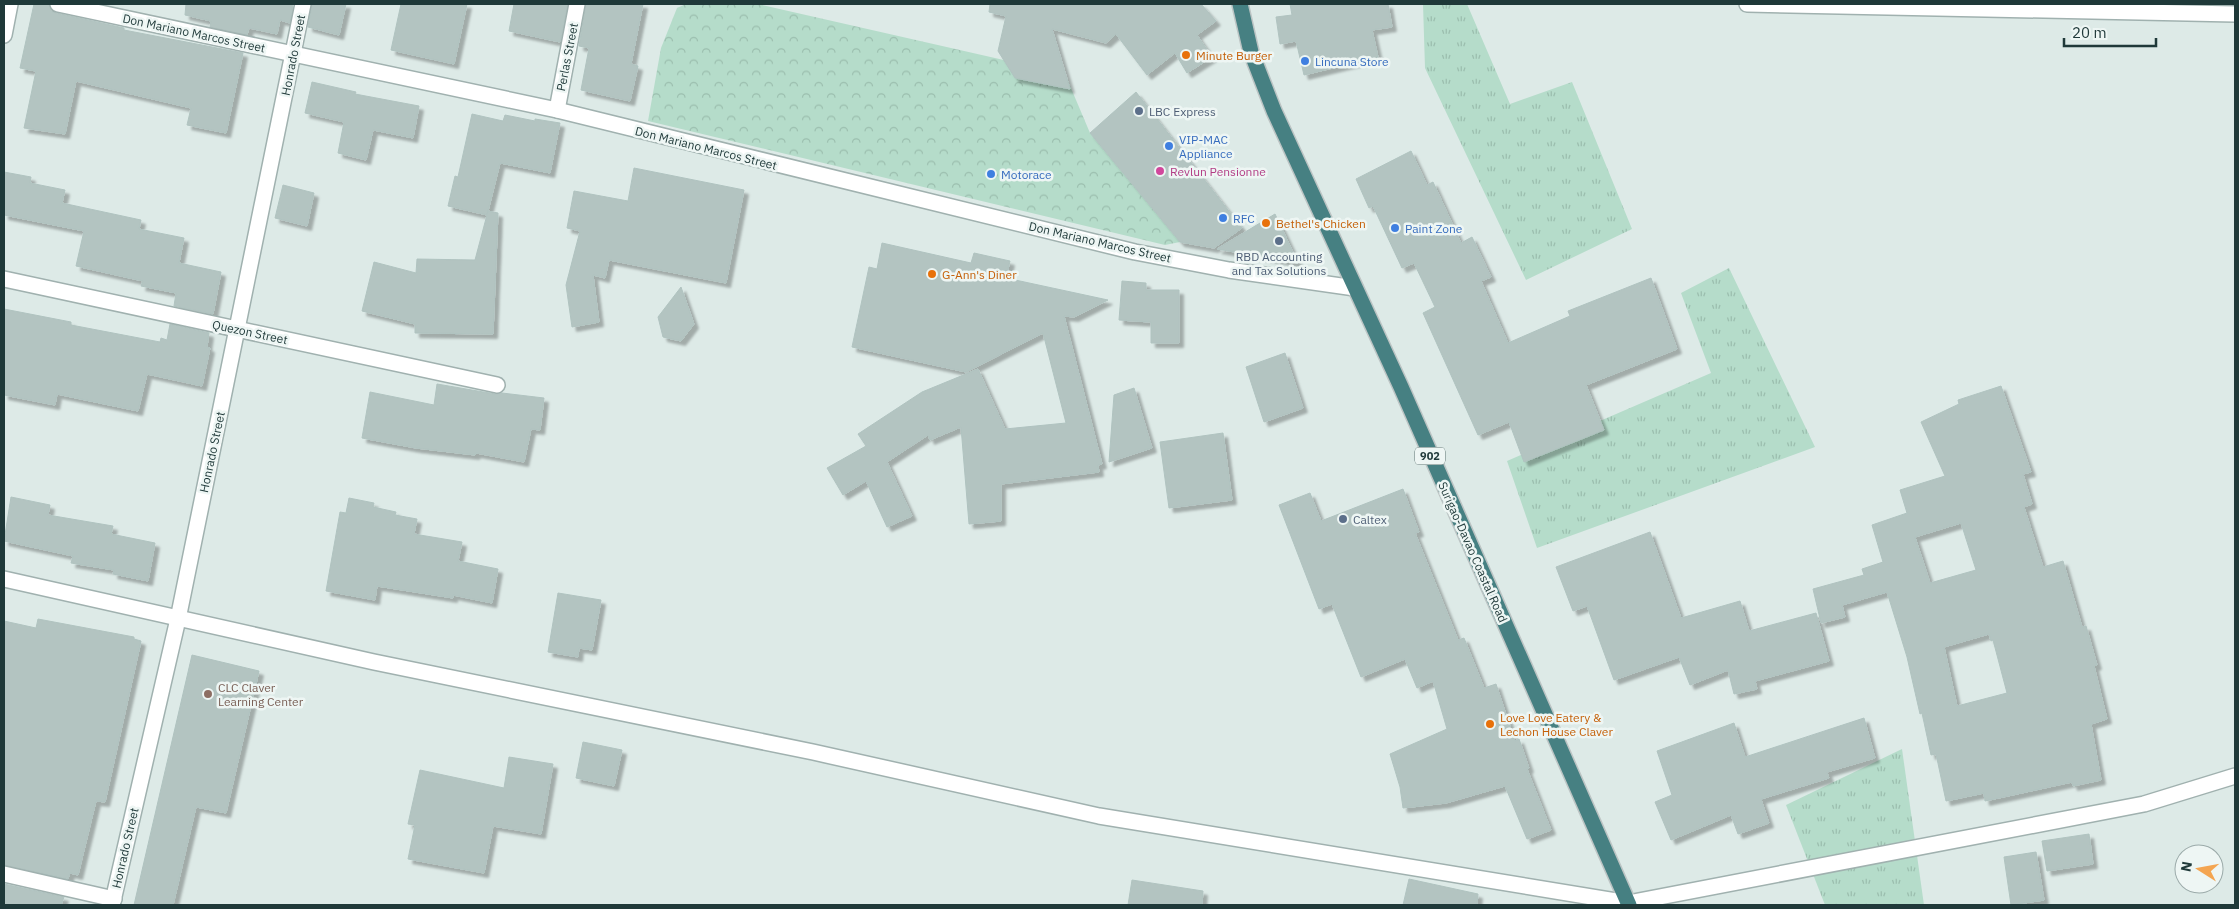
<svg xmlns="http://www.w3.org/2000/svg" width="2239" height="909" viewBox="0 0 2239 909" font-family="'IBM Plex Sans',sans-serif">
  <defs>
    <pattern id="grass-tufts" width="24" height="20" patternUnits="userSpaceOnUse" patternTransform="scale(1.25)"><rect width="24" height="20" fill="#b5dcca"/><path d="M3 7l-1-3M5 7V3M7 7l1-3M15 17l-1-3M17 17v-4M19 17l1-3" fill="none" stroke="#9bbeae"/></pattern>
    <pattern id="forest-crowns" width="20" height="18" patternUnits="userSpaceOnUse" patternTransform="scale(1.25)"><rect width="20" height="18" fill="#b5dcca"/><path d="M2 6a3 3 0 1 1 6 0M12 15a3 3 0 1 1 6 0" fill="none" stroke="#9bbeae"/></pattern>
    <filter id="shadow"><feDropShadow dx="4.5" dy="4.5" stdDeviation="1" flood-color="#0004"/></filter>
  </defs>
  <rect width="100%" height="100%" fill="#ddeae7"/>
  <g fill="url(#grass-tufts)">
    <path d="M1423 4H1467L1510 104 1572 82 1632 229 1526 280 1425 68Z"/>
    <path d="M1729 268 1815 447 1537 548 1507 461 1711 373 1681 293Z"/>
    <path d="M1902 749 1924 905H1825L1786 805Z"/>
  </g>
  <path fill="url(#forest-crowns)" d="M686 4H758L1065 74 1090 133 1180 242 1165 245 648 121 661 48 677 8Z"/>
  <g fill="#b3c4c1" stroke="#b0c3c0" fill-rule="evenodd" filter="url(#shadow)">
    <path d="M34 4H49L51 11 56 13 124 28V30L243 53 226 133 187 125 191 108 76 81 65 134 24 128 36 71 20 68Z"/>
    <path d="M186 4H293L290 23 280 20 277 34 249 28 247 35 210 27 211 21 185 15Z"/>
    <path d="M312 4H346L339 35 308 27Z"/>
    <path d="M401 4H467L454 64 391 50Z"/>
    <path d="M514 4H568L560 42 509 31Z"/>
    <path d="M586 4H643L631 64 638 66 630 101 581 90 589 48 579 46Z"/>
    <path d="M990 4H1201L1216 21 1197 35 1212 57 1187 73 1175 53 1147 75 1116 34 1106 43 1052 29 1070 89 1015 78 998 51 1006 16 989 12Z"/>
    <path d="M1290 4H1388L1392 27 1372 30 1378 57 1304 75 1296 41 1280 44 1276 17 1292 15Z"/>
    <path d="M312 82 356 92 355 94 419 106 413 138 373 130 366 160 338 153 344 122 305 113Z"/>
    <path d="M1136 92 1242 228 1214 248 1180 242 1090 133Z"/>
    <path d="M472 114 503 121 505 115 535 121V119L560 123 550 173 500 163 487 215 448 206 455 176 458 177Z"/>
    <path d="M1411 151 1427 185 1433 182 1461 243 1472 237 1491 277 1481 281 1508 343 1570 316 1568 311 1651 278 1677 349 1586 385 1604 430 1524 462 1509 422 1478 435 1423 313 1435 307 1414 263 1402 268 1373 206 1369 208 1356 179Z"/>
    <path d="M634 168 744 190 726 283 609 260 605 278 593 275 599 322 572 327 566 285 580 231 567 228 574 191 628 201Z"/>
    <path d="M4 172 31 177 30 183 65 190 62 203 141 220 139 229 184 238 179 263 221 272 213 314 174 306 176 293 141 286 143 281 76 266 84 231 4 215Z"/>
    <path d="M283 185 314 193 307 226 275 218Z"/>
    <path d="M488 211 498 213 493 334 415 333V324L362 311 374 262 416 273 417 259 475 260Z"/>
    <path d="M1275 214 1298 263 1217 249Z"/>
    <path d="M882 243 971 263 974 253 1010 261 1006 278 1108 300 1074 317 1064 316 1102 464 1098 465 1099 472 1001 484V521L969 524 961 427 930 440 928 435 887 462 912 516 887 527 866 481 843 495 827 468 866 446 858 434 922 392 978 369 1005 429 1066 423 1043 333 966 372 852 347 869 267 877 269Z"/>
    <path d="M1122 281 1146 283V290H1179V343H1151V322L1119 320Z"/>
    <path d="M681 287 694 324 681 341 663 337 658 317Z"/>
    <path d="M4 309 71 322V325L160 342 161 338 167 340 170 324 209 333 207 347 210 348 202 386 147 374 138 411 57 394 55 405 4 395Z"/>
    <path d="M1285 353 1303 408 1264 422 1246 367Z"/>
    <path d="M437 384 495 394 502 393 544 398 540 430 531 429 524 462 476 453 475 455 416 448 362 438 370 392 434 405Z"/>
    <path d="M2001 386 2031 472 2023 474 2032 504 2024 507 2043 567 2063 561 2082 627 2086 626 2097 665 2094 666 2107 719 2091 724 2101 780 2073 786 2072 782 1985 801 1984 793 1946 801 1936 754 1931 755 1922 713 1920 714 1907 657 1887 592 1842 605 1845 617 1821 623 1813 589 1864 575 1862 569 1883 562 1872 525 1907 513 1900 490 1945 476 1921 422 1959 404 1958 400ZM1961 523 1976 570 1930 583 1915 537ZM1989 634 1991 641 1993 640 2007 693 1957 706 1944 647Z"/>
    <path d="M1134 388 1152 448 1109 462 1114 395Z"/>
    <path d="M1223 433 1232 500 1169 508 1160 442Z"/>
    <path d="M1403 489 1419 532 1415 533 1458 640 1464 638 1484 688 1496 684 1515 741 1519 739 1529 768 1527 769 1551 830 1527 839 1505 786 1446 803 1403 808 1400 787 1390 754 1447 729 1433 681 1417 688 1405 659 1361 677 1332 604 1319 609 1279 505 1310 493 1321 521Z"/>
    <path d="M11 497 50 505 48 515 113 526 111 534 155 543 148 581 113 574 114 570 71 563 73 556 4 541Z"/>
    <path d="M349 498 374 503 373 507 396 512 395 515 417 519 414 534 462 542 458 561 498 569 492 603 453 595V598L377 586 375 600 326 591 340 512 346 513Z"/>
    <path d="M1650 532 1681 618 1740 601 1749 631 1816 613 1829 661 1755 681 1757 689 1734 694 1728 670 1690 685 1679 657 1614 680 1587 606 1573 611 1556 567Z"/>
    <path d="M558 593 601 600 592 650 579 648 578 657 548 652Z"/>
    <path d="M38 619 134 637V639L141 641 105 802 96 801 78 875 70 873 68 879 4 865V621L36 628Z"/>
    <path d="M192 655 259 671 226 813 196 807 173 905H134Z"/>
    <path d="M1864 718 1875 758 1827 772 1829 778 1761 799 1769 823 1738 834 1731 815 1671 840 1655 802 1672 795 1657 751 1734 723 1745 757Z"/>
    <path d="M583 742 622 750 614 786 576 778Z"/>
    <path d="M509 757 553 764 541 834 493 826 484 873 408 859 415 825 408 824 420 770 504 788Z"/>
    <path d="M2089 834 2093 864 2047 871 2042 841Z"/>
    <path d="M2036 852 2044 900 2011 905 2004 857Z"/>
    <path d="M1409 879 1478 894 1477 905H1403Z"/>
    <path d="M1132 880 1203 891 1202 905H1128Z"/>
    <path d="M4 884 64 897 61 905H4Z"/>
  </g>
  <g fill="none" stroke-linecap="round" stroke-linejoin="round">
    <defs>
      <g id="minor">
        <path d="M58 4 557 110 1135 252 1229 270 1355 288"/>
        <path d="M1747 4 2235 14"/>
        <path d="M4 35 10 4"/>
        <path d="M557 110 577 4"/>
        <path d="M4 279 497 385"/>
        <path d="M4 579 374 662 813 752 1099 816 1628 903 2144 804 2235 776"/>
        <path d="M4 874 114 899"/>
      </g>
      <path id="tertiary" d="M112 905 178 619 303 4"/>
      <path id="trunk" d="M1240 4 1251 52 1274 111 1401 387 1629 905"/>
    </defs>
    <use href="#minor" stroke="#a0b1af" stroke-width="18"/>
    <use href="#tertiary" stroke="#a0b1af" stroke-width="18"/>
    <use href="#trunk" stroke="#bcc4c4" stroke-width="18"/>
    <use href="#minor" stroke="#fff" stroke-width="15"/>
    <use href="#tertiary" stroke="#fff" stroke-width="15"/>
    <use href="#trunk" stroke="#468082" stroke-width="15"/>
  </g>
  <g fill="#e8710a" stroke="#eef6f4" stroke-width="2">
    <circle cx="1186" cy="55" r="5"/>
    <circle cx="1266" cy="223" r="5"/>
    <circle cx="932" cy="274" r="5"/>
    <circle cx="1490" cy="724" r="5"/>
  </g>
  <g fill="#3f7fe0" stroke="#eef6f4" stroke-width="2">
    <circle cx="1305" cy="61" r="5"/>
    <circle cx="1169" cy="146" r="5"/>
    <circle cx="991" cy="174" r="5"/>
    <circle cx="1223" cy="218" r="5"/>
    <circle cx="1395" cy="228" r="5"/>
  </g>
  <g fill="#5c6f8a" stroke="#eef6f4" stroke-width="2">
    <circle cx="1139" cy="111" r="5"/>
    <circle cx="1279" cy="241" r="5"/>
    <circle cx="1343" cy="519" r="5"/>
  </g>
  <circle fill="#d1479c" stroke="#eef6f4" stroke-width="2" cx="1160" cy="171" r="5"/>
  <circle fill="#8d6e63" stroke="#eef6f4" stroke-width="2" cx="208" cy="694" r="5"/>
  <g text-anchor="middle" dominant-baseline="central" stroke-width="5" stroke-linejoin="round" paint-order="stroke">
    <rect fill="#eef6f4" stroke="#5d7271" stroke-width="1" x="1415" y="447.5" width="30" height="17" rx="4"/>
    <g font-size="11" font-weight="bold" fill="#1f3939">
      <text x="1430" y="456">902</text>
    </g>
    <g font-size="12" fill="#1f3939" stroke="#eef6f4">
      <text transform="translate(194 33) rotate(12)">Don Mariano Marcos Street</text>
      <text transform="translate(293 55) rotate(-79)">Honrado Street</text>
      <text transform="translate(567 57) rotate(-79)">Perlas Street</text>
      <text transform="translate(706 148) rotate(14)">Don Mariano Marcos Street</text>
      <text transform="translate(1100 242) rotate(13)">Don Mariano Marcos Street</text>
      <text transform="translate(250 332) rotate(12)">Quezon Street</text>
      <text transform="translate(212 452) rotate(-78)">Honrado Street</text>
      <text transform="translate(1473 552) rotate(66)">Surigao-Davao Coastal Road</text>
      <text transform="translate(125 848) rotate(-77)">Honrado Street</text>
    </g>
    <g font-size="12" fill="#c56008" stroke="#eef6f4" text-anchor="start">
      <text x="1196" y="55">Minute Burger</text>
      <text x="1276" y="223">Bethel's Chicken</text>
      <text x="942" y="274">G-Ann's Diner</text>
      <text x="1500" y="717">Love Love Eatery &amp;<tspan x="1500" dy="14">Lechon House Claver</tspan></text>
    </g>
    <g font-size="12" fill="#366cbe" stroke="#eef6f4" text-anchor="start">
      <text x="1315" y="61">Lincuna Store</text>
      <text x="1179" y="139">VIP-MAC<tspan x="1179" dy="14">Appliance</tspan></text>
      <text x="1001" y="174">Motorace</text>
      <text x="1233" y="218">RFC</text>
      <text x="1405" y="228">Paint Zone</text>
    </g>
    <g font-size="12" fill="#4e5e75" stroke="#eef6f4" text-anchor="start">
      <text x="1149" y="111">LBC Express</text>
      <text x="1279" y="256" text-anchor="middle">RBD Accounting<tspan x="1279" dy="14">and Tax Solutions</tspan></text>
      <text x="1353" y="519">Caltex</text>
    </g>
    <g font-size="12" fill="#b23c85" stroke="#eef6f4" text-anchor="start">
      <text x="1170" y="171">Revlun Pensionne</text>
    </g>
    <g font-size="12" fill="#785e54" stroke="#eef6f4" text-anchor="start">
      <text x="218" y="687">CLC Claver<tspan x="218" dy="14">Learning Center</tspan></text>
    </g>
  </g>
  <rect width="2239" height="909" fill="none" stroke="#1f3939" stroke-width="10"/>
  <g transform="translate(2199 869) rotate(281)"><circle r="24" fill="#eef6f4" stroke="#9baaa9"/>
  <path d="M0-4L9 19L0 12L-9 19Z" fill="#f4a551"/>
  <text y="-8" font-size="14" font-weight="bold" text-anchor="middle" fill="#1f3939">N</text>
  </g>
  <path d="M2064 38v8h92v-8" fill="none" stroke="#1f3939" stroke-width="2.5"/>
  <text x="2072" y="38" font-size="15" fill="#1f3939" stroke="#eef6f4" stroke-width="4" paint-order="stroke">20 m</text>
</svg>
